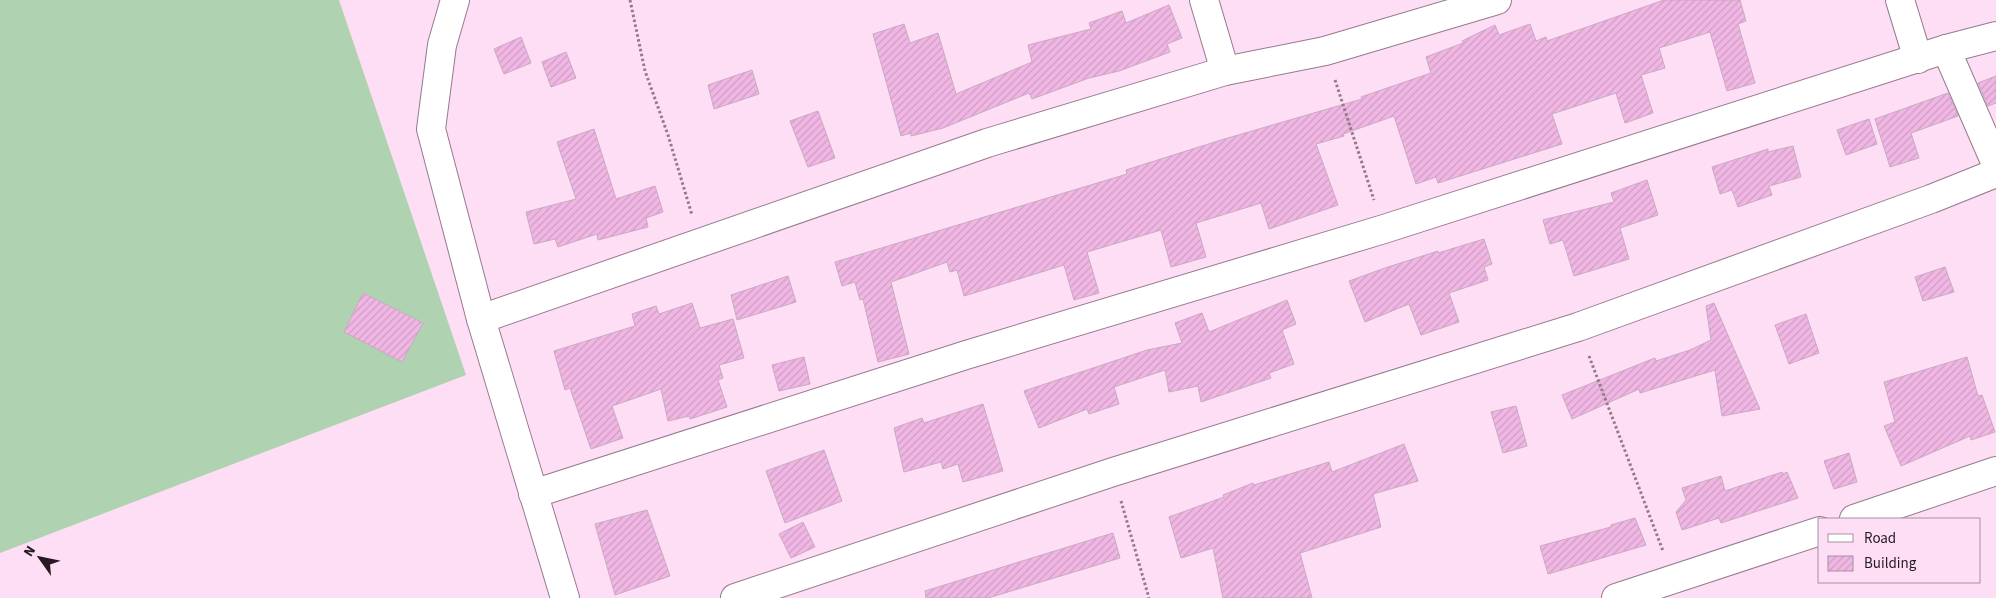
<svg xmlns="http://www.w3.org/2000/svg" width="1996" height="598" viewBox="0 0 1996 598" font-family="'Source Sans 3',sans-serif">
  <defs>
    <pattern id="building-hatch" width="6" height="6" patternUnits="userSpaceOnUse" patternTransform="scale(1.25)"><rect width="6" height="6" fill="#f1b7e4"/><path d="M-1 1l2-2M0 6l6-6M5 7l2-2" fill="none" stroke="#ce9dc3"/></pattern>
  </defs>
  <rect width="100%" height="100%" fill="#fddef5"/>
  <path fill="#afd2b1" d="M0 0H339L466 375 0 553Z"/>
  <g fill="url(#building-hatch)" stroke="#c8aac1">
    <path d="M1664 0H1740L1746 21 1738 24 1755 83 1727 91 1710 32 1659 48 1665 68 1641 75 1653 113 1625 123 1616 93 1552 114 1562 144 1438 183 1436 177 1416 184 1394 116 1343 134 1344 136 1316 144 1338 205 1269 229 1261 203 1196 223 1206 257 1171 267 1161 230 1087 252 1099 293 1074 300 1064 265 964 296 957 270 950 272 947 262 891 282 909 354 878 362 863 299 860 300 855 282 842 286 835 262 1127 174 1126 170 1221 140 1362 99 1361 97 1431 73 1426 57 1463 43 1462 41 1495 25 1499 35 1530 24 1536 41 1546 37 1547 41Z"/>
    <path d="M1169 5 1182 38 1167 44 1170 52 1119 71 1089 78 1032 99 1029 93 943 128 911 136V133L901 136 873 34 904 24 910 43 938 33 956 94 1032 62 1028 45 1091 29 1089 23 1122 11 1126 23Z"/>
    <path d="M521 37 531 63 504 74 494 49Z"/>
    <path d="M566 52 576 78 551 87 542 62Z"/>
    <path d="M752 70 759 94 714 109 708 85Z"/>
    <path d="M1996 76V103L1988 106 1978 83Z"/>
    <path d="M1948 93 1958 116 1911 133 1919 158 1890 167 1875 119Z"/>
    <path d="M818 111 835 158 808 167 790 121Z"/>
    <path d="M1869 119 1877 144 1846 155 1837 130Z"/>
    <path d="M594 129 616 199 655 186 663 212 646 218 648 227 598 240 597 234 558 247 555 239 534 244 526 212 576 199 557 142Z"/>
    <path d="M1793 146 1801 177 1769 186 1772 195 1738 207 1732 190 1720 194 1712 167 1768 149V152Z"/>
    <path d="M1647 180 1658 215 1620 228 1629 259 1574 276 1563 240 1550 244 1543 220 1614 202 1611 193Z"/>
    <path d="M1484 239 1492 264 1484 267 1488 280 1449 293 1459 322 1421 335 1409 304 1365 322 1349 281 1385 268 1438 251V253Z"/>
    <path d="M1945 267 1954 292 1923 301 1915 277Z"/>
    <path d="M788 276 796 302 737 320 731 295Z"/>
    <path d="M363 293 423 323 402 362 344 332Z"/>
    <path d="M1287 300 1296 324 1282 330 1294 364 1269 373 1271 378 1201 402 1198 386 1169 392 1165 370 1114 387 1119 404 1089 414 1087 409 1039 428 1024 391 1147 350 1182 343 1175 323 1202 313 1209 332Z"/>
    <path d="M692 303 700 328 733 319 744 358 719 365 723 378 718 380 727 407 690 419 689 416 668 421 661 389 612 406 623 438 591 449 570 388 565 390 554 351 635 326 632 314 656 306 659 314Z"/>
    <path d="M1714 303 1760 409 1722 416 1715 370 1640 393 1639 389 1572 419 1562 395 1655 358 1656 361 1690 350 1711 340 1706 306Z"/>
    <path d="M1806 314 1819 353 1789 364 1775 325Z"/>
    <path d="M804 357 810 384 779 391 772 365Z"/>
    <path d="M1967 357 1978 396 1982 395 1995 432 1971 440 1970 436 1901 466 1884 426 1895 422 1884 382Z"/>
    <path d="M983 404 1003 471 963 482 958 464 943 469 941 462 904 472 894 428 922 418 924 423Z"/>
    <path d="M1516 406 1527 446 1503 453 1491 412Z"/>
    <path d="M1404 444 1418 481 1373 494 1381 527 1300 553 1312 598H1223L1213 548 1181 558 1169 517 1224 497 1223 495 1253 483 1254 485 1329 462 1332 472Z"/>
    <path d="M824 450 842 501 785 523 766 471Z"/>
    <path d="M1849 453 1857 482 1834 489 1824 461Z"/>
    <path d="M1782 472 1783 474 1787 472 1798 498 1721 523 1719 518 1682 530 1676 512 1686 500 1682 488 1721 476 1725 491Z"/>
    <path d="M647 510 670 576 615 595 595 524Z"/>
    <path d="M1635 518 1646 545 1548 574 1540 546 1611 527V525Z"/>
    <path d="M803 522 815 547 791 558 779 534Z"/>
    <path d="M1113 533 1120 558 988 598H926L925 591Z"/>
  </g>
  <g fill="none" stroke-linecap="round" stroke-linejoin="round">
    <defs>
      <g id="minor">
        <path d="M455 0 442 45 431 129 481 319 565 598"/>
        <path d="M1204 0 1225 71"/>
        <path d="M1900 0 1918 59"/>
        <path d="M1946 49 1996 164"/>
        <path d="M481 319 987 143 1225 71 1325 51 1497 0"/>
        <path d="M533 494 966 355 1384 229 1946 49 1996 36"/>
        <path d="M1854 519 1996 471"/>
        <path d="M735 598 1113 472 1578 327 1931 199 1996 173"/>
        <path d="M1616 598 1820 531"/>
      </g>
    </defs>
    <use href="#minor" stroke="#967a8f" stroke-width="30"/>
    <g stroke="#907b8a" stroke-width="3" stroke-dasharray="2.5 2.5" stroke-linecap="butt">
      <path d="M630 0 645 71 668 135 692 215"/>
      <path d="M1335 80 1374 200"/>
      <path d="M1589 356 1663 551"/>
      <path d="M1121 501 1149 598"/>
    </g>
    <use href="#minor" stroke="#fff" stroke-width="28"/>
  </g>
  <rect x="1818" y="518" width="162" height="65" fill="#fddef5" stroke="#a790a1"/>
  <rect x="1828" y="534" width="25" height="8" fill="#ffffff" stroke="#a790a1"/>
  <text x="1864" y="543" font-size="15" fill="#251a22">Road</text>
  <rect x="1828" y="556" width="25" height="15" fill="url(#building-hatch)" stroke="#a790a1"/>
  <text x="1864" y="568" font-size="15" fill="#251a22">Building</text>
  <g transform="translate(40 558) rotate(303)" stroke="#fddef5" stroke-width="4" paint-order="stroke">
  <path d="M0-4L9 19L0 12L-9 19Z" fill="#251a22"/>
  <text y="-8" font-size="14" font-weight="bold" text-anchor="middle" fill="#251a22">N</text>
  </g>
</svg>
